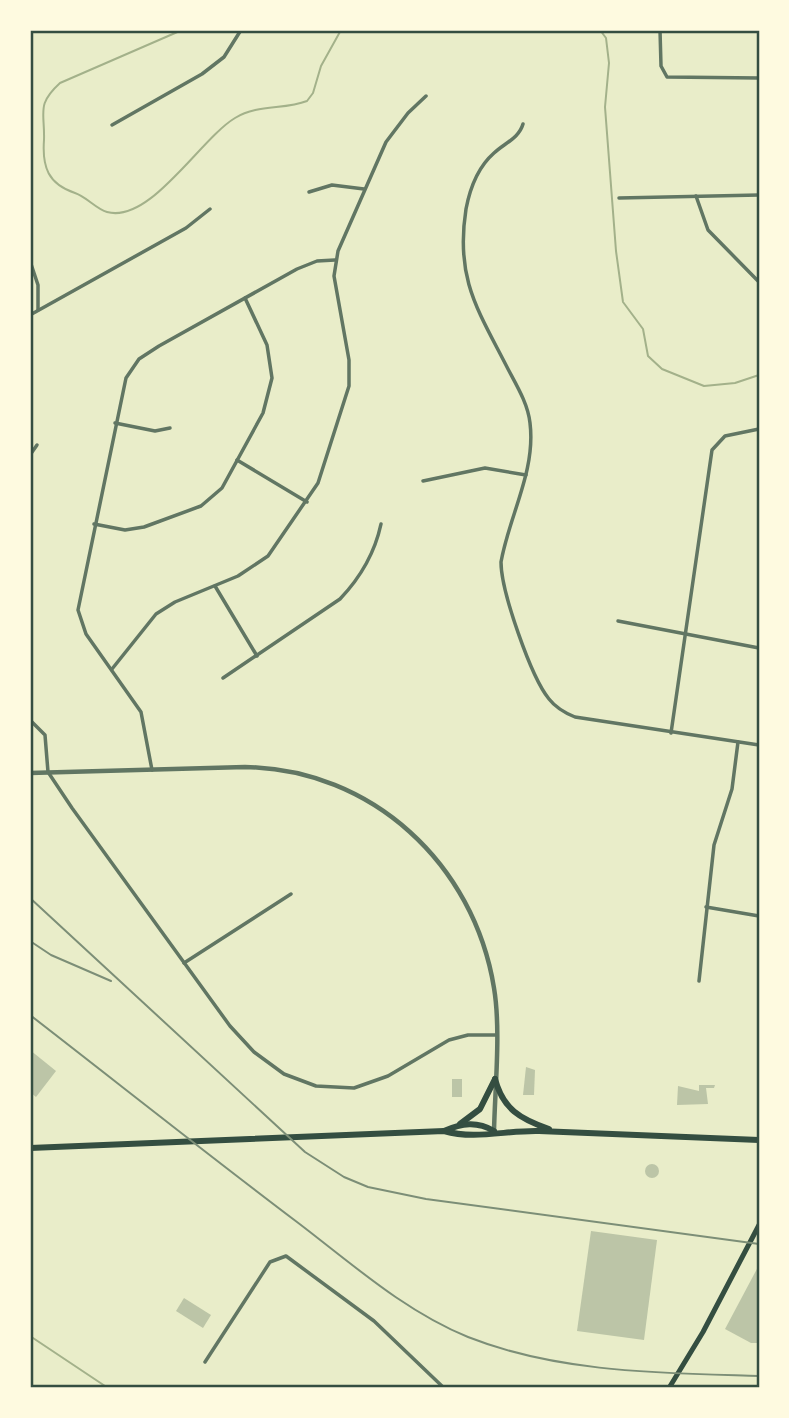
<svg xmlns="http://www.w3.org/2000/svg" width="789" height="1418" viewBox="0 0 789 1418" font-family="'Archivo Narrow',sans-serif">
  <rect width="100%" height="100%" fill="#e9edc9"/>
  <g fill="none" stroke-linecap="round" stroke-linejoin="round">
    <g stroke="#a3b18a" stroke-width="2">
      <path d="M182 30 60 83C36 105 45 112 44 140 42 167 48 184 75 193 87 197 96 209 107 212 150 224 200 139 235 118 258 104 284 110 307 101L313 93 321 66 341 30"/>
      <path d="M600 30 606 38 609 63 605 107 616 251 623 302 643 329 648 356 662 369 704 386 735 383 759 375"/>
      <path d="M30 1336 108 1388"/>
    </g>
  </g>
  <g fill="#bcc5a7">
    <path d="M30 1050 56 1071 36 1097 30 1092Z"/>
    <path d="M526 1067 535 1070 534 1095H523Z"/>
    <rect x="452" y="1079" width="10" height="18"/>
    <path d="M699 1085H715L714 1088H706L708 1104 677 1105 678 1086 699 1091Z"/>
    <circle cx="652" cy="1171" r="7"/>
    <path d="M591 1231 657 1240 644 1340 577 1331Z"/>
    <path d="M759 1265V1343H751L725 1329Z"/>
    <path d="M184 1298 211 1315 203 1328 176 1311Z"/>
  </g>
  <g fill="none" stroke-linecap="round" stroke-linejoin="round">
    <g stroke="#617663" stroke-width="3.5">
      <path d="M660 30 661 66 667 77 759 78"/>
      <path d="M523 124C519 138 505 143 494 153 478 167 470 188 466 209 455 279 478 310 508 369 517 386 528 404 530 423 536 471 509 516 501 562 501 591 531 677 549 699 556 708 565 713 575 717L759 745"/>
      <path d="M112 125 202 74 224 57 241 30"/>
      <path d="M309 192 332 185 364 189"/>
      <path d="M696 196 708 230 759 282"/>
      <path d="M619 198 759 195"/>
      <path d="M30 261 38 285V310"/>
      <path d="M30 315 186 228 210 209"/>
      <path d="M115 423 155 431 170 428"/>
      <path d="M30 455 37 445"/>
      <path d="M237 460 307 502"/>
      <path d="M423 481 485 468 526 475"/>
      <path d="M94 524 125 530 144 527 201 506 222 488 263 413 272 378 267 345 245 298"/>
      <path d="M215 586 257 656"/>
      <path d="M618 621 759 648"/>
      <path d="M112 669 156 614 175 602 238 576 268 556 318 483 349 386V360L334 276 338 251 386 142 408 113 426 96"/>
      <path d="M223 678 340 599C360 578 375 552 381 524"/>
      <path d="M30 720 45 735 48 772 72 808 230 1026 254 1052 284 1074 316 1086 354 1088 388 1076 449 1040 468 1035H496"/>
      <path d="M671 733 712 450 725 436 759 429"/>
      <path d="M152 770 141 712 86 634 78 610 126 378 139 359 159 346 297 269 317 261 335 260"/>
      <path d="M706 907 759 916"/>
      <path d="M184 963 291 894"/>
      <path d="M699 981 714 845 732 789 738 742"/>
      <path d="M205 1362 270 1262 286 1256 374 1321 444 1388"/>
    </g>
    <path stroke="#617663" stroke-width="4.5" d="M30 773 245 767C372 769 474 864 494 988 501 1030 495 1087 494 1131"/>
    <path stroke="#344e41" stroke-width="5" d="M669 1388 703 1332 759 1225"/>
    <g stroke="#344e41" stroke-width="6">
      <path d="M495 1079C503 1109 520 1119 549 1129"/>
      <path d="M460 1124 480 1109 495 1079"/>
      <path d="M444 1131C462 1123 477 1121 494 1131"/>
      <path d="M30 1148 444 1131C475 1140 507 1130 539 1131 613 1134 686 1137 759 1140"/>
    </g>
    <g stroke="#7c8e77" stroke-width="2">
      <path d="M30 898 305 1152 344 1177 368 1187 426 1199 759 1244"/>
      <path d="M30 941 51 955 111 981"/>
      <path d="M30 1015C119 1084 207 1154 297 1222 351 1263 404 1311 468 1337 559 1373 662 1373 759 1376"/>
    </g>
  </g>
  <rect width="789" height="1418" fill="none" stroke="#fefae0" stroke-width="63"/>
  <rect x="32" y="32" width="726" height="1354" fill="none" stroke="#344e41" stroke-width="2.5"/>
</svg>
